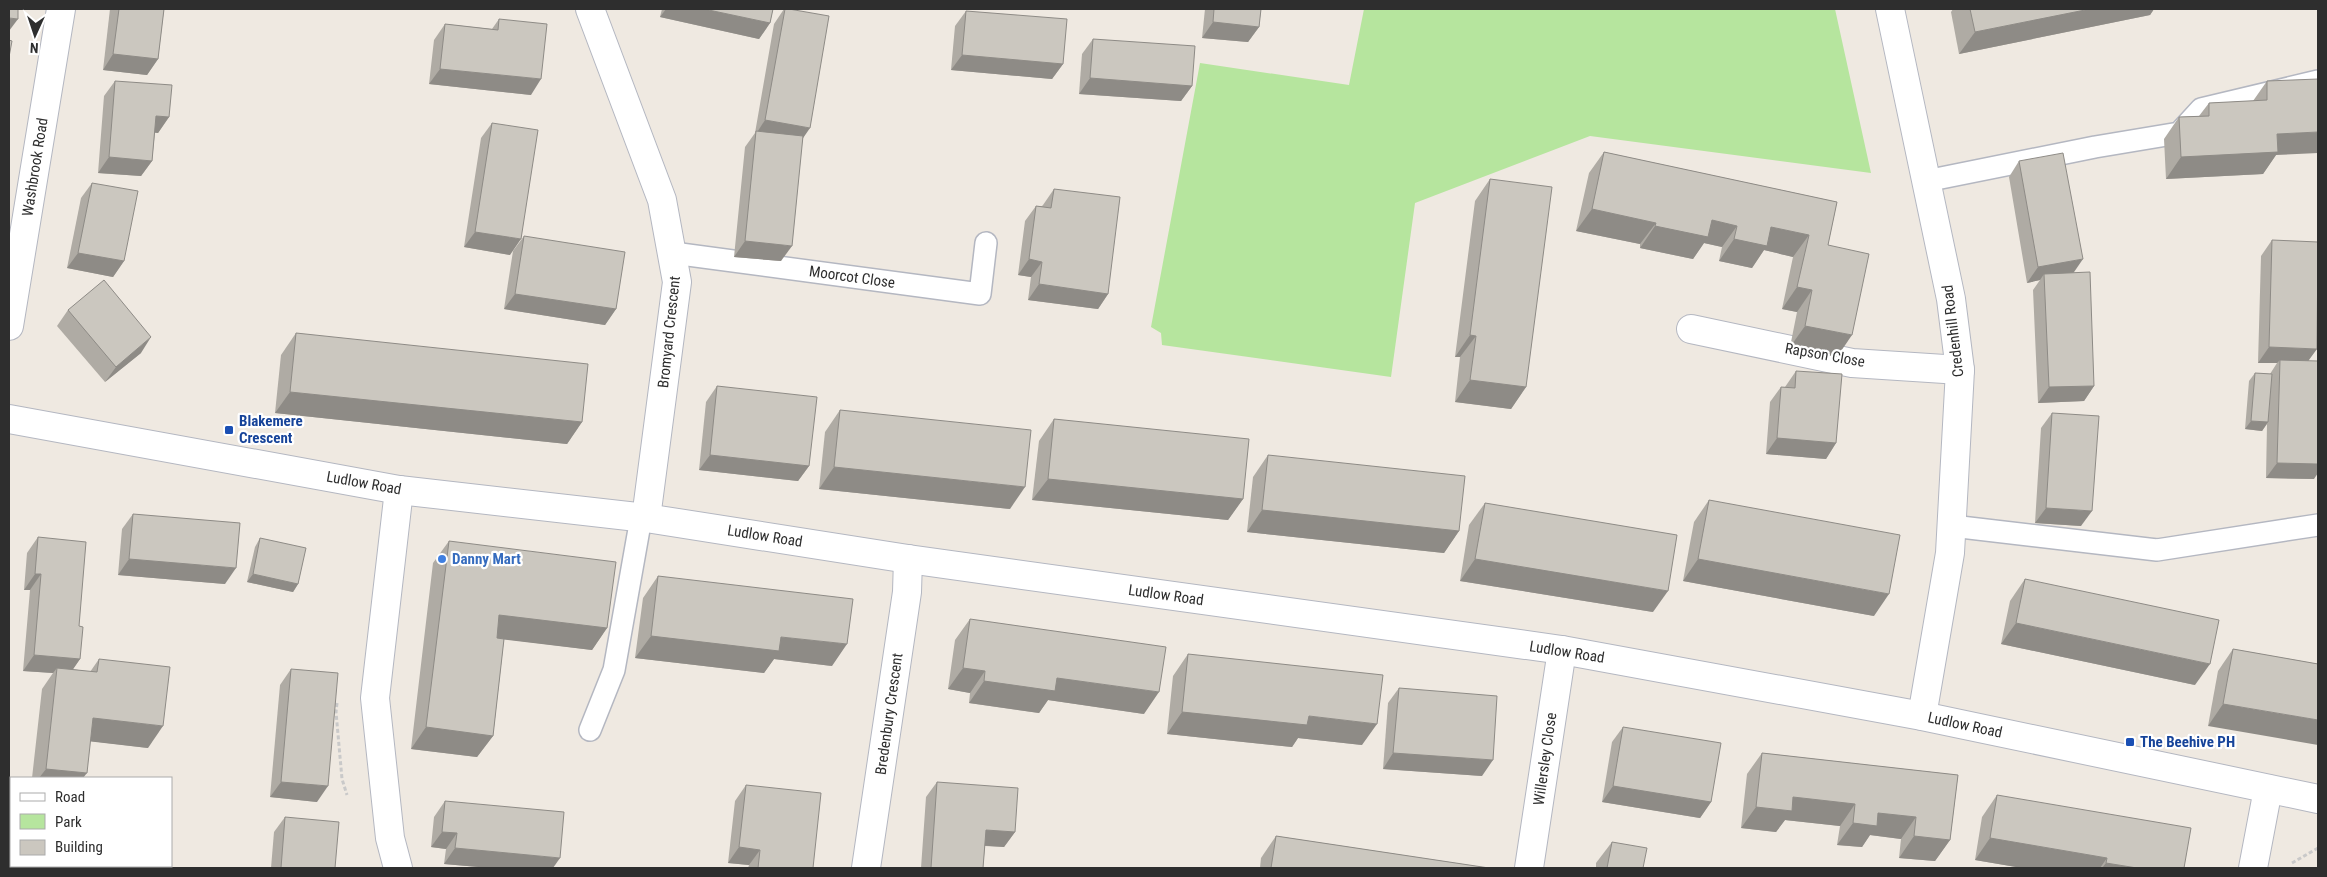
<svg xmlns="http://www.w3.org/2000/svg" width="2327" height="877" viewBox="0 0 2327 877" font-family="'Roboto Condensed',sans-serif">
  <rect width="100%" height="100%" fill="#efe9e1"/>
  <path fill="#b6e59e" d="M1364 9H1835L1871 173 1590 136 1415 203 1391 377 1162 345 1161 333 1151 327 1200 63 1349 85Z"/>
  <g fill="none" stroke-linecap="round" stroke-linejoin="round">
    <defs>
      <g id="lane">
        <path d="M1926 181 2095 147 2179 133 2201 109 2318 81"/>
        <path d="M673 253 980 294 986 243"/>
        <path d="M1952 526 2157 550 2318 525"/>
        <path d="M590 730 614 670 641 518"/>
      </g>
      <g id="street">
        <path d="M590 9 662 200 677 282 646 518"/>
        <path d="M1890 9 1951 299 1960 370 1950 553 1922 716"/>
        <path d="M9 326 61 9"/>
        <path d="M1691 329 1852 363 1960 370"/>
        <path d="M9 419 399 490 646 518 908 559 1562 650 1922 716 2318 799"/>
        <path d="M398 868 390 838 375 698 399 490"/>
        <path d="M866 868 907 592 908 559"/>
        <path d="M1529 868 1562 650"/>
        <path d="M2253 868 2268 789"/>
      </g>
    </defs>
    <use href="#lane" stroke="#b4b7c1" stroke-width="24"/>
    <use href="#street" stroke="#b4b7c1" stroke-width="30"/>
    <g stroke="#c9c9c9" stroke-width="3" stroke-dasharray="4 2.5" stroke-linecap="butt">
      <path d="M337 703 336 712 342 779 347 795"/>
      <path d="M2292 863 2318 848"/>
    </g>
    <use href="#lane" stroke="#fff" stroke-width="21"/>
    <use href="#street" stroke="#fff" stroke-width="28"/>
  </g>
  <g fill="#afaba4">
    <path d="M110 9H164L158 59 147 75 103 70Z"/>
    <path d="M662 9H773L770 23 759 39 660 17Z"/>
    <path d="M784 9 803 138 781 261 734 257 745 147 755 133 774 24Z"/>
    <path d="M1205 9H1261L1259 27 1248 42 1202 38Z"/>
    <path d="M1953 9H2154L2150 15 1959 54 1951 12Z"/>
    <path d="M966 11 1063 64 1052 79 951 70 955 26Z"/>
    <path d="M499 19 531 95 429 84 434 40 445 24 492 29Z"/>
    <path d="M1093 39 1192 86 1181 101 1079 94 1082 54Z"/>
    <path d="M115 81 169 117 158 133 155 132 152 161 141 176 98 173 104 96Z"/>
    <path d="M2267 81 2276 155 2263 174 2166 179 2164 139 2179 117 2199 116 2209 103 2253 101Z"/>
    <path d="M492 123 510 255 464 247 481 138Z"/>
    <path d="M1604 152 1837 202 1828 245 1837 357 1790 347 1797 312 1782 309 1793 257 1764 250 1752 268 1719 261 1722 247 1704 243 1693 259 1640 248V244L1576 231 1589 173Z"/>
    <path d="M2019 161 2073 273 2094 386 2084 401 2038 403 2033 290 2040 280 2027 283 2009 177Z"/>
    <path d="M1490 179 1526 387 1511 409 1455 402 1460 357H1455L1475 201Z"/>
    <path d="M92 183 124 261 113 277 67 268 81 198Z"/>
    <path d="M1054 189 1108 294 1098 309 1028 300 1031 277 1018 275 1025 221 1036 206H1042L1043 205Z"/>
    <path d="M524 236 616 309 605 325 504 309 513 251Z"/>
    <path d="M2272 240 2309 361 2314 479 2266 478 2267 424 2262 431 2245 429 2249 381 2255 373 2270 374 2277 363H2258L2261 256Z"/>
    <path d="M68 310 141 353 105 382 57 326Z"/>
    <path d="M296 333 582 422 567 444 275 413 281 355Z"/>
    <path d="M1796 371 1836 443 1826 459 1766 454 1770 402 1781 387H1785Z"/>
    <path d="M717 386 809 466 798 481 699 470 706 402Z"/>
    <path d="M840 410 1010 509 819 489 825 432Z"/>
    <path d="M2052 413 2081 526 2035 523 2041 428Z"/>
    <path d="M1054 419 1243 499 1228 520 1032 500 1039 441Z"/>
    <path d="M1268 455 1459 531 1444 553 1247 532 1253 477Z"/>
    <path d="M1709 500 1874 616 1683 581 1694 522Z"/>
    <path d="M1485 503 1653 612 1460 581 1469 525Z"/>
    <path d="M133 514 225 584 118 575 122 529Z"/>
    <path d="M38 537 79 626 80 659 73 669 90 672 99 659 148 748 90 741 83 778H32L42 689 53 673 23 671 30 590H24L27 553Z"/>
    <path d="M260 538 298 584 293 592 247 582 255 547Z"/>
    <path d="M449 541 607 628 592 650 504 639 493 736 477 757 411 749 433 563Z"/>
    <path d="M658 576 832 666 774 659 764 673 635 658 643 598Z"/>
    <path d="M2025 579 2195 685 2001 644 2010 601Z"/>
    <path d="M970 619 1144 714 1048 700 1039 713 969 703 970 693 948 689 955 640Z"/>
    <path d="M2233 649 2318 664 2208 726 2218 671Z"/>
    <path d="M1188 654 1362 745 1298 738 1292 747 1167 734 1173 676Z"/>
    <path d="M291 669 317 802 270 797 280 685Z"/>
    <path d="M1399 688 1482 776 1383 769 1388 703Z"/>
    <path d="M1623 727 1711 802 1700 818 1602 802 1612 742Z"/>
    <path d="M1762 753 1958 775 1950 840 1935 861 1899 858 1901 839 1870 835 1862 847 1837 845 1840 826 1785 820 1776 832 1741 828 1747 774Z"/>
    <path d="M937 782 1015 832 1004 847 985 846 983 868H921L926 797Z"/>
    <path d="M746 785 813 868H748L749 865 728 863 735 801Z"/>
    <path d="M1997 795 2184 868H2022L1975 860 1982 817Z"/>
    <path d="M445 801 553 868H490L444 864 446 849 431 847 434 817Z"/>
    <path d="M285 817 335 868H271L274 832Z"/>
    <path d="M1276 836 1489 868H1260L1261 858Z"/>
    <path d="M1612 842 1643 868H1596V863Z"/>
  </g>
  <g fill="#8e8b86">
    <path d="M666 9H704L770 23 759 39 660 17Z"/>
    <path d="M2090 9H2154L2150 15 1959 54 1975 32Z"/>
    <path d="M9 18 18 19 9 31Z"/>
    <path d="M1213 22 1259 27 1248 42 1202 38Z"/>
    <path d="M113 54 158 59 147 75 103 70Z"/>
    <path d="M962 55 1063 64 1052 79 951 70Z"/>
    <path d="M440 69 541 79 531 95 429 84Z"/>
    <path d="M1090 78 1192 86 1181 101 1079 94Z"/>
    <path d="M156 116 169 117 158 133 145 132Z"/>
    <path d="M765 120 810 128 799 144 756 134Z"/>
    <path d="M2318 132V153L2276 155 2263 174 2166 179 2181 157 2277 134Z"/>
    <path d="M109 157 152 161 141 176 98 173Z"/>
    <path d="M1592 209 1656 223 1640 244 1576 231Z"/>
    <path d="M1712 220 1737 226 1722 247 1704 243 1693 259 1640 248 1655 226Z"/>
    <path d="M1771 227 1809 235 1793 257 1764 250 1752 268 1719 261 1734 239Z"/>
    <path d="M475 232 521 239 510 255 464 247Z"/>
    <path d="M745 241 792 246 781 261 734 257Z"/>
    <path d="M78 253 124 261 113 277 67 268Z"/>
    <path d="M1029 259 1042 262 1031 277 1018 275Z"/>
    <path d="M2083 259 2072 275 2044 274 2040 280 2027 283 2038 267Z"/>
    <path d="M1039 284 1108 294 1098 309 1028 300Z"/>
    <path d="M1797 287 1812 290 1797 312 1782 309Z"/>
    <path d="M515 294 616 309 605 325 504 309Z"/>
    <path d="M1805 326 1852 335 1837 357 1790 347Z"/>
    <path d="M1470 335 1476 336 1460 357H1455Z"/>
    <path d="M151 337 141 353 105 382 116 367Z"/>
    <path d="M2269 347 2317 349 2306 364 2280 360 2277 363H2258Z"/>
    <path d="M1470 380 1526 387 1511 409 1455 402Z"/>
    <path d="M2094 386 2084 401 2038 403 2049 387Z"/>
    <path d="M290 392 582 422 567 444 275 413Z"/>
    <path d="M2251 421 2268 422 2262 431 2245 429Z"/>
    <path d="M1777 438 1836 443 1826 459 1766 454Z"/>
    <path d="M710 455 809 466 798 481 699 470Z"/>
    <path d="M2277 463 2318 464V473L2314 479 2266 478Z"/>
    <path d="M834 467 1025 487 1010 509 819 489Z"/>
    <path d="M1048 479 1243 499 1228 520 1032 500Z"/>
    <path d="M2046 508 2092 511 2081 526 2035 523Z"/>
    <path d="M1262 510 1459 531 1444 553 1247 532Z"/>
    <path d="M129 559 236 568 225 584 118 575Z"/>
    <path d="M1475 559 1668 591 1653 612 1460 581Z"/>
    <path d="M1698 559 1889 594 1874 616 1683 581Z"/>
    <path d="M35 574H41L30 590H24Z"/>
    <path d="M253 574 298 584 293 592 247 582Z"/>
    <path d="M499 615 607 628 592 650 484 637Z"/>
    <path d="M2016 623 2210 664 2195 685 2001 644Z"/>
    <path d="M651 636 781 637 847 644 832 666 774 659 764 673 635 658Z"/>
    <path d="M34 655 80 659 69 675 57 668 53 673 23 671Z"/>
    <path d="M963 668 985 671 970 693 948 689Z"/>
    <path d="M1057 678 1159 692 1144 714 1048 700 1039 713 969 703 984 681Z"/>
    <path d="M2223 704 2318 720V745L2208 726Z"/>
    <path d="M1182 712 1309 716 1377 724 1362 745 1298 738 1292 747 1167 734Z"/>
    <path d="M93 718 163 726 148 748 78 740Z"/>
    <path d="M426 727 493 736 477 757 411 749Z"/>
    <path d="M1393 753 1493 760 1482 776 1383 769Z"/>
    <path d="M46 769 87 773 83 778H39Z"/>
    <path d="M281 782 328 786 317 802 270 797Z"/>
    <path d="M1613 786 1711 802 1700 818 1602 802Z"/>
    <path d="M1793 797 1855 804 1840 826 1785 820 1776 832 1741 828 1756 807Z"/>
    <path d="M1878 813 1916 817 1901 839 1870 835 1862 847 1837 845 1853 823Z"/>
    <path d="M986 830 1015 832 1004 847 975 845Z"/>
    <path d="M442 832 457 833 446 849 431 847Z"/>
    <path d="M1914 836 1950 840 1935 861 1899 858Z"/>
    <path d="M1990 838 2107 858 2100 868H2022L1975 860Z"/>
    <path d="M739 847 760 850 749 865 728 863Z"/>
    <path d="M455 848 560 858 553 868H490L444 864Z"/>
    <path d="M2106 863 2137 868H2102Z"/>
  </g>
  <g fill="#cbc7bf" stroke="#8e8b86">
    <path d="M9 9H18V19L9 18Z"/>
    <path d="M119 9H164L158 59 113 54Z"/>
    <path d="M704 9H773L770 23Z"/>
    <path d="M785 9H789L829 16 810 128 765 120Z"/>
    <path d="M1214 9H1261L1259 27 1213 22Z"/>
    <path d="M1970 9H2090L1975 32Z"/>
    <path d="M966 11 1067 19 1063 64 962 55Z"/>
    <path d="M499 19 547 24 541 79 440 69 445 24 498 30Z"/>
    <path d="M1093 39 1195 46 1192 86 1090 78Z"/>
    <path d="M9 40 12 41 9 57Z"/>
    <path d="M2318 79V132L2277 134 2278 152 2181 157 2179 117 2209 116V103L2267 100V81Z"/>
    <path d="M115 81 172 85 169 117 156 116 152 161 109 157Z"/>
    <path d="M492 123 538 130 521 239 475 232Z"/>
    <path d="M756 131 803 136 792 246 745 241Z"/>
    <path d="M1604 152 1837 202 1828 245 1869 254 1852 335 1805 326 1812 290 1797 287 1809 235 1771 227 1767 246 1734 239 1737 226 1712 220 1708 237 1655 226 1656 223 1592 209Z"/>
    <path d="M2063 153 2083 259 2038 267 2019 161Z"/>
    <path d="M1490 179 1552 187 1526 387 1470 380 1476 336 1470 335Z"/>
    <path d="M92 183 138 191 124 261 78 253Z"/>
    <path d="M1054 189 1120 197 1108 294 1039 284 1042 262 1029 259 1036 206 1051 208Z"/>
    <path d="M524 236 625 252 616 309 515 294Z"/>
    <path d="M2272 240 2318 242 2317 349 2269 347Z"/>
    <path d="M2090 272 2094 386 2049 387 2044 274Z"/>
    <path d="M104 280 151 337 116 367 68 310Z"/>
    <path d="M296 333 588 364 582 422 290 392Z"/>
    <path d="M2280 360 2318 361V464L2277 463Z"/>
    <path d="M1796 371 1842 374 1836 443 1777 438 1781 387 1795 388Z"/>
    <path d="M2255 373 2272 374 2268 422 2251 421Z"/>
    <path d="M717 386 817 397 809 466 710 455Z"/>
    <path d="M840 410 1031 430 1025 487 834 467Z"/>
    <path d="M2052 413 2099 416 2092 511 2046 508Z"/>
    <path d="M1054 419 1249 439 1243 499 1048 479Z"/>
    <path d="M1268 455 1465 476 1459 531 1262 510Z"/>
    <path d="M1709 500 1900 535 1889 594 1698 559Z"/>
    <path d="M1485 503 1677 535 1668 591 1475 559Z"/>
    <path d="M133 514 240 523 236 568 129 559Z"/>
    <path d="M38 537 86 542 79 626 83 627 80 659 34 655 41 574H35Z"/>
    <path d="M260 538 306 548 298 584 253 574Z"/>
    <path d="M449 541 616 562 607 628 499 615 497 638 504 639 493 736 426 727Z"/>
    <path d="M658 576 853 599 847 644 781 637 779 651 651 636Z"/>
    <path d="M2025 579 2219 620 2210 664 2016 623Z"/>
    <path d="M970 619 1166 647 1159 692 1057 678 1055 691 984 681 985 671 963 668Z"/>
    <path d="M2233 649 2318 664V720L2223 704Z"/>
    <path d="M1188 654 1383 675 1377 724 1309 716 1307 725 1182 712Z"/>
    <path d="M99 659 170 667 163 726 93 718 87 773 46 769 57 668 97 672Z"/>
    <path d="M291 669 338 673 328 786 281 782Z"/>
    <path d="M1399 688 1497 696 1493 760 1393 753Z"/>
    <path d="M1623 727 1721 743 1711 802 1613 786Z"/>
    <path d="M1762 753 1958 775 1950 840 1914 836 1916 817 1878 813 1877 826 1853 823 1855 804 1793 797 1792 811 1756 807Z"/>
    <path d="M937 782 1018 788 1015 832 986 830 983 868H931Z"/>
    <path d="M746 785 821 793 813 868H758L760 850 739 847Z"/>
    <path d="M9 787H11V866H31L30 868H9Z"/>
    <path d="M1997 795 2191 828 2184 868H2137L2106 863 2107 858 1990 838Z"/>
    <path d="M445 801 564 812 560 858 455 848 457 833 442 832Z"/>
    <path d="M285 817 339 822 335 868H281Z"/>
    <path d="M1276 836 1489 868H1271Z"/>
    <path d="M1612 842 1647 848 1643 868H1607Z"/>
  </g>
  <g fill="#1a4fb4" stroke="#fff" stroke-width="2">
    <rect x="224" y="425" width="10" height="10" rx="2.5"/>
    <rect x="2125" y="737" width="10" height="10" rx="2.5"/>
  </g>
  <circle fill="#3f7fe0" stroke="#fff" stroke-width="2" cx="442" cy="559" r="5"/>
  <g text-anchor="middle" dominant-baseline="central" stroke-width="4.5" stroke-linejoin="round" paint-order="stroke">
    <g font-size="15" fill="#2e2e2e" stroke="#fff">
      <text transform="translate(35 167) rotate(-81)">Washbrook Road</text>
      <text transform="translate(852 277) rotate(8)">Moorcot Close</text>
      <text transform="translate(1953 331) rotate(-97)">Credenhill Road</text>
      <text transform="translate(669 332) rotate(-84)">Bromyard Crescent</text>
      <text transform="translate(1825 355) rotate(10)">Rapson Close</text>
      <text transform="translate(364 483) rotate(10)">Ludlow Road</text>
      <text transform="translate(765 536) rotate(9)">Ludlow Road</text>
      <text transform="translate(1166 595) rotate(8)">Ludlow Road</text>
      <text transform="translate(1567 652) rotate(9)">Ludlow Road</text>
      <text transform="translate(889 714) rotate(-82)">Bredenbury Crescent</text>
      <text transform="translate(1965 725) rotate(12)">Ludlow Road</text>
      <text transform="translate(1545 759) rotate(-82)">Willersley Close</text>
    </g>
    <g font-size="15" font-weight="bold" fill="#164399" stroke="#fff" text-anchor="start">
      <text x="239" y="421">Blakemere<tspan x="239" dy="17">Crescent</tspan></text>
      <text x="2140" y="742">The Beehive PH</text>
    </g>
    <g font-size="15" font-weight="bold" fill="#366cbe" stroke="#fff" text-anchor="start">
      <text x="452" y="559">Danny Mart</text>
    </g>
  </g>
  <rect width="2327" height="877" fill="none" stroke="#2e2e2e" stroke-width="20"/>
  <rect x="10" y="777" width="162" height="90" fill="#ffffff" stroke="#ababab"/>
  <rect x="20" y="793" width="25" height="8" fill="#ffffff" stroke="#ababab"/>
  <text x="55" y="802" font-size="15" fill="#2e2e2e">Road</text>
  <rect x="20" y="814" width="25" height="15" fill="#b6e59e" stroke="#ababab"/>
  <text x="55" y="827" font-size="15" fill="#2e2e2e">Park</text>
  <rect x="20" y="840" width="25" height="15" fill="#cbc7bf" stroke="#ababab"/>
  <text x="55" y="852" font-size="15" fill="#2e2e2e">Building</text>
  <g transform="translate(35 35) rotate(183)" stroke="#ffffff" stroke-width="4" paint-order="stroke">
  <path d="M0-4L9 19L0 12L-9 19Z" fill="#2e2e2e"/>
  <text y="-8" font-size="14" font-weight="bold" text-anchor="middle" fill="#2e2e2e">N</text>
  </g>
</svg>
